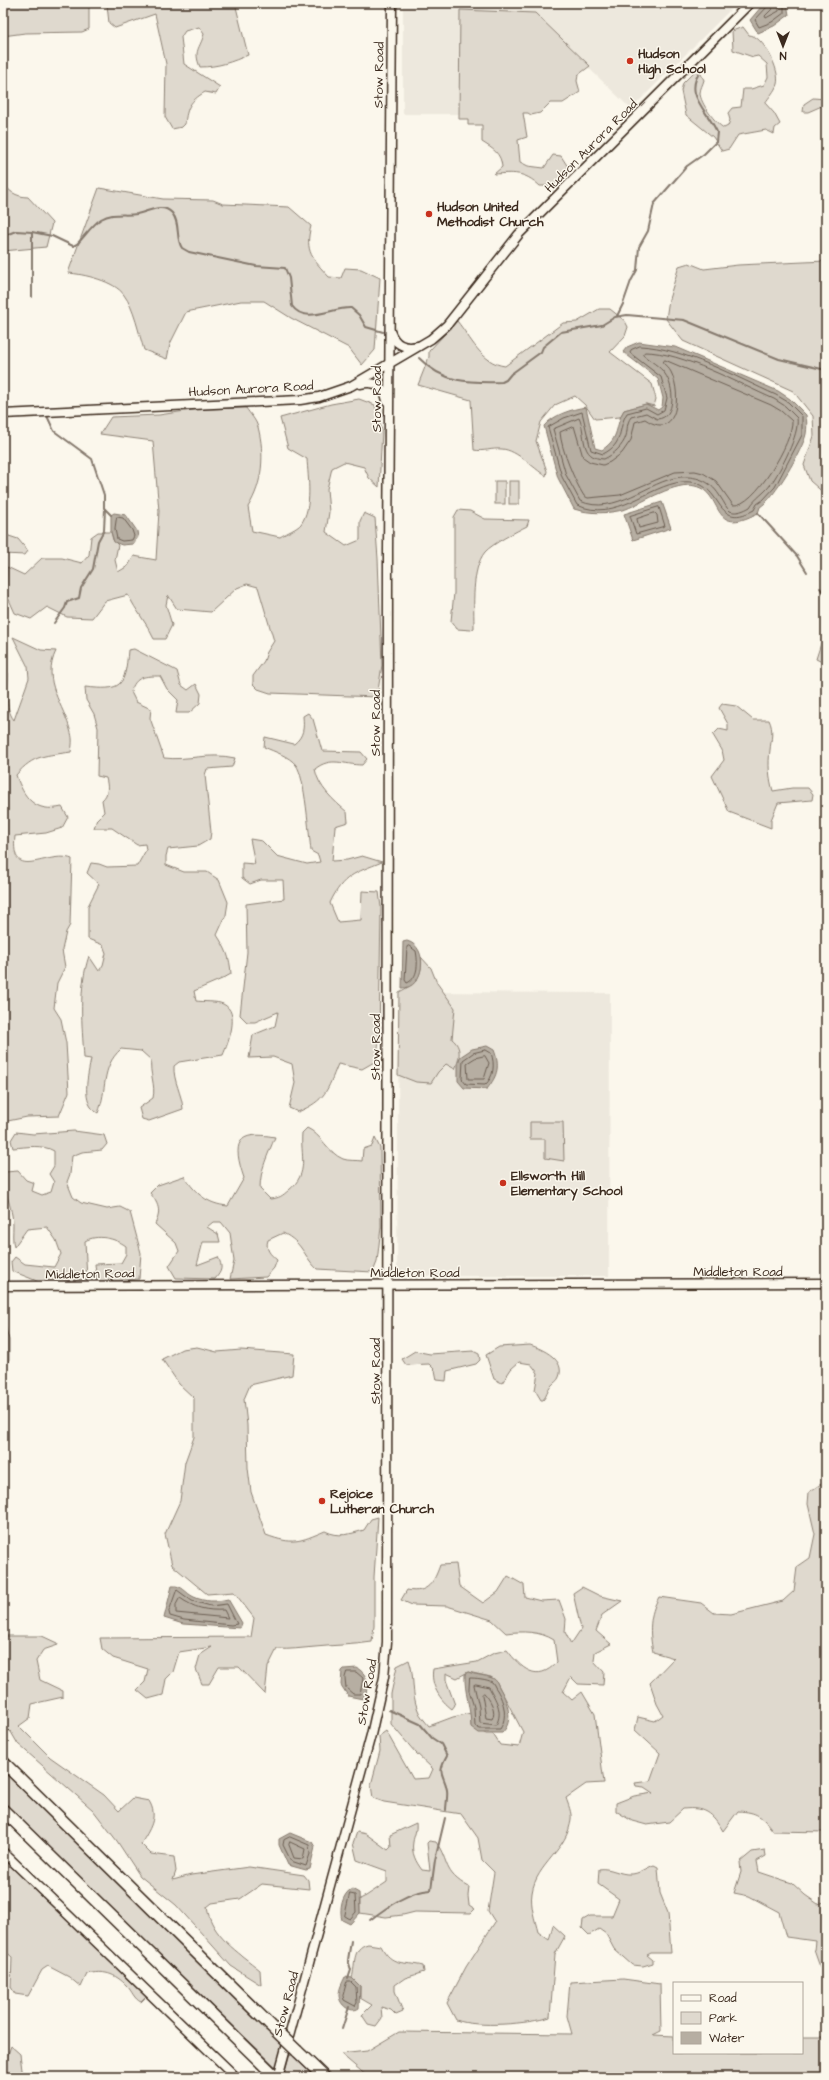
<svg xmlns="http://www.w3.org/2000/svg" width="829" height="2080" viewBox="0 0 829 2080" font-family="'Architects Daughter',sans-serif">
  <rect width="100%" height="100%" fill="#fbf7ec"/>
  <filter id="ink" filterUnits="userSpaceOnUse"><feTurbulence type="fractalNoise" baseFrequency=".025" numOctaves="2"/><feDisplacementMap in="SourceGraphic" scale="8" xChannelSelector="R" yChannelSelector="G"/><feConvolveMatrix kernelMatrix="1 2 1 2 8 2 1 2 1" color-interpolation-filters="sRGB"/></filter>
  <g filter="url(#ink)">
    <g fill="#ede8dd">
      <path d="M403 3H737L631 109 532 13 460 12 459 114H403Z"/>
      <path d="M399 992 610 993 609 1276H397Z"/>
    </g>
    <g fill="#dfd9ce" stroke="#8d8276">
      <path d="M3 3H89V29L82 32 25 33 3 36Z"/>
      <path d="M110 3H125L137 7 141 3H235L248 55C232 62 218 67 200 67 193 50 200 49 204 34L199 27 185 31 181 37 184 64 220 87 216 94 205 92C190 101 187 107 185 124L182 127 172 129 165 117 166 64 155 14 115 28 109 23 107 5Z"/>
      <path d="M460 10 535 13 590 66 578 75 577 81 580 92 563 103H550L540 113 531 115 528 113H523L527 137 518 140 520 162 528 166 544 168 553 155 561 156 568 167 553 186H540C524 171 513 173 494 174L502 167C501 153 493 149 482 142V125H468V119H459Z"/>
      <path d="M743 27 749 35C763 35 781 71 777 84 775 91 769 97 765 103L774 113 780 124 775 128 774 134 766 130 738 135 729 149 722 151 713 137 686 115 681 91 683 83 698 68 704 80C703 84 700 89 700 93 700 103 716 124 724 128L728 126 730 120 728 113 732 108 741 107 743 89H751L764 85 768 77 767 64 758 56 753 57 733 50 732 31Z"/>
      <path d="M813 98 826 99V108L824 105 808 112H803L804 104Z"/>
      <path d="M3 180C6 191 17 197 28 197L52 223 46 247 3 251Z"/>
      <path d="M99 188 163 199 213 200 223 204 289 207 311 226C304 252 313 259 329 277L341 278 345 268 361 269 380 278 375 350 362 365 349 348 291 318 264 301H241L186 312 170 344 167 359 144 350C139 334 134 308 124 295 115 281 83 274 68 273Z"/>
      <path d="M826 261V495L810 481 804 465 814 436 813 416 793 391 683 341 666 319 669 299 679 266 689 263 704 269 738 265Z"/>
      <path d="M599 309H610L625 321 628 327 625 336 610 352 652 384 656 399 654 406 646 404 624 410 620 417 595 419 585 405 575 396 555 405 541 422 536 441 547 471 546 476C533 468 517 450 502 449 492 448 483 452 474 450L471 400 418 385 429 357V351L457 321C471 338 481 363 505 366L563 323 577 322Z"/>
      <path d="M359 399 375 405 382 431 379 487 369 478 364 467 344 462 332 468 327 489 329 512 326 532 346 546 360 540V521L364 513 375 518 378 559 382 665 377 697 270 693 258 689 253 684V676L264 661 267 652 274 641 258 587 247 584 237 588 211 612 177 609 168 595 166 605 172 625 165 639H154C147 623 136 611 128 595L105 601 92 618 67 617 47 607 31 619 15 613 6 593 7 567 24 575 42 558H62L82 563 89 555 91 537 98 532H111L113 540 118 545 115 560 118 572 128 566 134 556 156 560 159 511 153 441 100 434 111 417 159 415 199 409 246 408C250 414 256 420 258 427 265 454 263 483 248 507L252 531 280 537C286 533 297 529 301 524 313 507 308 478 307 459L288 448 280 418 331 404Z"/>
      <rect x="495" y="481" width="10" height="23"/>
      <rect x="509" y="481" width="10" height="23"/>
      <path d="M458 510 470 511 485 519 529 520 527 526C517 531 492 544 485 552 471 569 474 607 474 628L471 630 457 629 451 621 454 593V517Z"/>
      <path d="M3 534 18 539 28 551 25 555 3 554Z"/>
      <path d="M826 628V664L816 659Z"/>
      <path d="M13 637 41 650 56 651C41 682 64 704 71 733 73 739 72 746 71 752 46 756 34 754 16 775 24 798 35 813 62 807L68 817 62 828 46 833 15 836C10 885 47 849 72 859L70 925 66 932 62 950 65 967 57 983 54 1008 61 1019 66 1043 69 1092 59 1116 27 1117 3 1122V667L8 673C8 689 4 707 14 720L29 678 28 667Z"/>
      <path d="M134 649 177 671 181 685 188 690 196 684 201 694 200 703 189 713H176L178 700 167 689 160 676C145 676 135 676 131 692L136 702 151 709 150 718 164 758C188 761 208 752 235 758L232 767 207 769 205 775 211 832 210 839 198 846 168 849 166 856V865L184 872H207L219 880 228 902 226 915 217 935C226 949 230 957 231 974L222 979 194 991 196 1001C203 1002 217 1001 223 1004 241 1012 228 1043 223 1055L179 1062 174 1066C173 1081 182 1094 183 1109L149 1121 142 1119 139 1108 153 1098C156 1085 149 1073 151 1060L141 1051 121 1049C100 1068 108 1089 98 1113 80 1104 88 1075 91 1059L84 1058C82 1024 78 989 89 956L99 971 103 965 106 953 103 945 88 939V906L99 884 87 873 91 863 99 864 107 867 137 866 146 850 145 844 137 845 112 828H94L97 819 104 812 102 800C109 794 108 786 106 778L97 776 98 728 94 714 86 700 85 687C122 691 125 687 128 650Z"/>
      <path d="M722 704 736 706 753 720H769C774 730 771 740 770 750 768 764 769 778 773 791L792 788H808L813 794 812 800 778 803 771 820V828L729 812 712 776 724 760 722 750 713 735 719 729 728 731V724L719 708Z"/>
      <path d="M308 713 313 719 322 751 361 752 367 759 362 765C344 765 331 756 315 769 318 787 334 801 347 812L348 822 335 826 332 861 347 860 362 856 382 862C355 873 343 875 330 903L338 922 361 920 362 891 379 892 381 907 379 1041 376 1061 362 1069 338 1064C327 1091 326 1100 298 1112L289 1108 295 1083 292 1064 273 1057 249 1058 253 1035 275 1026 278 1012 255 1022H247L240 1015 247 952 246 904 284 899 283 880H261L250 884 242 878V863L255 864 250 839 262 841 277 856 307 864 320 862 318 855 311 851C309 835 305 776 296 765 289 756 275 752 264 747L265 737 294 744C304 736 304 728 303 716Z"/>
      <path d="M421 957 431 968 437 983 455 1008 452 1039C462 1047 460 1058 455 1069L446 1064 438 1072 431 1083 416 1082 398 1075 399 992C416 984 423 976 421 957Z"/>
      <path d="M530 1122H563L564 1161 545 1158V1139H530Z"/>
      <path d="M307 1128C321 1134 328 1153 343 1159 348 1161 356 1160 362 1161L363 1149 372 1146 375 1138 380 1148 381 1227 377 1262 373 1272 317 1269C302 1254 303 1243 283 1233L268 1240C265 1249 270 1254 277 1260L274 1268 266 1277 230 1279 234 1261 230 1233 221 1222H213L207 1227 218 1234 220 1242H203L197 1265 218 1257C223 1267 222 1271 215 1279L176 1278 169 1266 179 1251 176 1243 155 1224C162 1211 158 1203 150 1193L158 1185 184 1176C196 1194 207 1204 228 1206L244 1178C232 1143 236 1130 275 1137 268 1155 260 1169 260 1189L270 1199C280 1198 282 1196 289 1190 310 1173 300 1155 302 1133Z"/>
      <path d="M74 1131 104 1135 107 1144 102 1150 82 1152 72 1156 70 1174 67 1182 73 1197 81 1203 107 1209 120 1207 130 1212 141 1253 139 1279 97 1282 95 1264 121 1263 126 1254V1246C115 1238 97 1234 85 1241L87 1279 42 1283 12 1271 11 1262 15 1257 25 1264 54 1267 61 1254 56 1240 47 1227 27 1229 14 1247C12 1239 13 1233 13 1225 13 1206 2 1191 5 1172L18 1171 26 1180 34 1183 32 1191 42 1195 51 1192 54 1182 49 1174 54 1166V1151C42 1144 27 1147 13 1148L11 1140 16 1132 33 1134Z"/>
      <path d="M3 1317 9 1340V1361L3 1365Z"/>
      <path d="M530 1345C543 1349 566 1360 559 1377 558 1381 553 1383 551 1386 547 1391 547 1396 543 1400H541L535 1390 538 1373 531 1364 519 1362 511 1369 502 1383 494 1379 486 1355 499 1347Z"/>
      <path d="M197 1347 217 1352 241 1350 294 1354 292 1375 250 1385 244 1399 247 1425 248 1468 251 1492 266 1535C293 1545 299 1542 325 1531 339 1538 350 1534 364 1530L371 1519 378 1517 374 1577V1626L372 1642C353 1645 334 1645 315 1647 301 1648 290 1650 277 1649L268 1667 265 1694 239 1667H219L209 1684H202L196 1669 200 1655 212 1647 179 1652 173 1672 166 1679 163 1695 148 1699 137 1690 145 1682 148 1669 113 1658 102 1649 100 1638 251 1637 254 1618 234 1592 207 1594 172 1565 165 1534 180 1501 185 1462 194 1437V1398L179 1384 162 1359 182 1349Z"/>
      <path d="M415 1351 430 1354 473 1351 479 1354 480 1360 476 1364 447 1371 446 1381 437 1380 435 1370 429 1364 406 1365 402 1359Z"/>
      <path d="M821 1484 826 1487V1832L773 1831C762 1816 757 1812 738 1811L723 1831C712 1812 705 1807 683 1809L669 1822 647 1825 632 1821 616 1811V1803L634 1796 653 1793 644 1787 636 1786 635 1783 650 1781 660 1753 635 1730 638 1717 655 1721 663 1715 657 1704 650 1683 674 1658 653 1652C649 1632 649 1615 659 1597L701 1603 714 1613 731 1614 783 1601 794 1591 797 1567 810 1558 815 1534 808 1504 809 1492Z"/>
      <path d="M456 1564 459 1586 483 1603 498 1592 508 1576 524 1585 525 1597 541 1601 559 1600 566 1619 565 1632 571 1644 581 1629 573 1593 582 1587 600 1596 622 1601 602 1615 596 1631 611 1644 595 1652 594 1661 604 1672 603 1685 578 1684 571 1677 563 1692 572 1700 582 1692 595 1714 604 1783 586 1784 566 1798C568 1804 572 1813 571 1819 568 1850 536 1864 532 1893 530 1906 535 1920 538 1932L549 1940 553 1925 565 1936 555 1954 550 2017C529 2024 477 2028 456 2020L447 2003 466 1967 495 1922 488 1911 494 1872 482 1860 478 1838 461 1814 384 1802 373 1798 371 1785 380 1751 379 1736 386 1731 413 1779 429 1778 433 1769 415 1752 391 1724V1694L397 1666 409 1660C415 1676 411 1694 418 1710 420 1716 425 1721 429 1726L453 1717 471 1713V1726L486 1734H493L500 1745 519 1747 523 1732 496 1681 491 1677 468 1672 457 1678 446 1673V1680L455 1705 452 1709C440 1700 430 1685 433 1669L477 1662 494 1653 507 1650C521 1668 537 1684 557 1662L554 1640C540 1631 522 1631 506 1633L492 1620 447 1606 412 1605 401 1600 407 1590C428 1594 434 1582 440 1565Z"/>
      <path d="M3 1636H42L57 1643 58 1645 43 1650 36 1661 40 1680 63 1691V1697L32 1704 30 1718 19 1726 50 1757 104 1795 119 1811 133 1798 149 1801C159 1817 149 1830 141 1844L151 1854 174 1857 176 1871 173 1880 191 1875 249 1867 304 1875 308 1880 309 1889 262 1884 240 1899 212 1903 207 1907C211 1936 238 1952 260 1970L261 1985 231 1966 176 1905 140 1876 117 1841 93 1810 18 1744 11 1732 3 1726Z"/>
      <path d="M3 1770 283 2045 277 2068 3 1803Z"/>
      <path d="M416 1823C417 1831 414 1835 413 1842 411 1853 416 1862 422 1870L430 1871 427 1843 429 1841 436 1842C450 1862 442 1872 469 1887L468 1896 469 1905 475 1909 471 1913 415 1912 403 1915 386 1917 360 1913V1899L366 1896 387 1882V1871L357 1860 353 1843 357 1832 366 1834 388 1850 391 1847 390 1835Z"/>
      <path d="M765 1850 766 1856 757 1861 759 1872 792 1883 805 1895 818 1904 824 1902 823 1876 826 1867V1964L820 1967 814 1950 815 1941 786 1937 779 1912 749 1896 734 1893 741 1872 740 1862 752 1852Z"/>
      <path d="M3 1857 146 1997 141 2002C134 1999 132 1991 127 1986 115 1973 103 1970 87 1974L81 1987 69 1977 48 1966 42 1970 28 1996 15 1994 11 1987 12 1957 3 1949Z"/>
      <path d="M654 1865 658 1867 660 1893 668 1913 671 1953H651L647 1955 653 1960V1963L643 1966 632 1965 614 1949 606 1934 599 1929 589 1935 582 1928 583 1920 590 1916H612L619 1899 598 1884 599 1869C610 1867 620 1875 631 1874 639 1874 646 1868 654 1865Z"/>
      <path d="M368 1944 381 1946C392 1967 403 1961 423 1966L424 1972 405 1978 395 1985V1991L403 2012 396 2015 391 2010 381 2007 382 2018 376 2026 368 2024 362 2015 372 2005 360 1998V1986L352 1978C356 1965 351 1948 368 1944Z"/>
      <path d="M623 1979 660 1984 661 2031 653 2035 674 2036V2053H802V2037H826V2077H368L341 2054 367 2051 399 2032 572 2034 567 2016 570 1982Z"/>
      <path d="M11 2046 20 2054 22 2070 25 2077H3V2060H6Z"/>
      <path d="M290 2053 315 2077H287L284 2074Z"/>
    </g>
    <g fill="#b6aea2" stroke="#85796d">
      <path d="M768 3H787L789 15 774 26 758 33 750 20 762 6Z"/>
      <path d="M639 342 675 347 701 358 778 391 790 399 806 415C807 421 807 428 806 434 803 449 774 499 760 507L758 513C709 539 725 493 695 486 676 481 644 502 626 509 609 514 590 514 574 509L558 478 544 426C553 415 572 409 586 407L595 448 602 450C621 437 614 427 624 410L646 404 658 410 662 407 663 398 658 379 623 352 627 347Z"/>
      <path d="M662 502 671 528 633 540 624 514Z"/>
      <path d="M114 513 126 515 137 531 138 537 133 544 122 545 114 542 111 532V515Z"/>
      <path d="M407 941C430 947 424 989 402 988L403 942Z"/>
      <path d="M487 1046 494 1050C500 1066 498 1075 487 1089L464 1088 458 1081V1064L460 1057 472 1049Z"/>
      <path d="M172 1586C183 1585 185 1593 194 1597 205 1602 216 1602 228 1599L242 1623 240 1628 183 1624 164 1618Z"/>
      <path d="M357 1668C369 1675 370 1687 363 1699L348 1696 341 1685 342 1671 344 1669Z"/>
      <path d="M468 1672C475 1675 485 1675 492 1678 497 1680 497 1683 499 1687 507 1701 515 1720 502 1733H479L471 1727C471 1708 464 1692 465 1674Z"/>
      <path d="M290 1833 312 1842 315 1847 310 1869 306 1870 288 1865 279 1845V1839Z"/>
      <path d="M352 1889 359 1893 360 1913 350 1924 342 1920C339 1911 342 1893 352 1889Z"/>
      <path d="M345 1977 352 1978 360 1986 359 2008C351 2014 339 2005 339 1995 339 1989 342 1983 345 1977Z"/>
    </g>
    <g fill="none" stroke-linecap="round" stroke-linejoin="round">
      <g stroke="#6c5f53" stroke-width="1">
        <path d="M768 3 767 7 755 20 759 27 772 22 784 13V3"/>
        <path d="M773 3 772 9 765 16 766 18 779 11V3"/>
        <path d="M640 346C684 348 736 377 776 395L788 402 802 416V435L775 487 763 500 757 504 754 510C711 533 726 478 682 482 649 485 616 523 577 505L562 477 548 427 564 418 582 412 591 450 603 454C625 443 617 429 627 413L646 408 657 414 664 410 667 398 661 377 630 353 631 350Z"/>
        <path d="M645 352C682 352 739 384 774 399L785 406 797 418C800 434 780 471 771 484 765 493 755 498 750 507 745 510 736 514 730 511 726 508 724 502 721 498 712 482 699 476 681 477 649 480 615 517 580 501L566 475 553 429 579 418C587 434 578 458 604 459 613 455 623 446 626 436 628 429 626 424 631 417L646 413 657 419C677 418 674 386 665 374 660 366 650 361 643 355Z"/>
        <path d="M665 360 771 405 781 411 792 421C794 440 754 508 733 505L716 481 703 473 695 471 675 472 620 495 588 498 584 496C575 482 561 449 560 432L574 426 583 457 590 462 603 465 610 462 622 453 631 440 635 422 645 419C678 442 682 393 671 372 669 368 666 366 663 363Z"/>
        <path d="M659 507 665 526 636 534 630 516Z"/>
        <path d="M655 513 657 515 658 523 639 528 637 519Z"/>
        <path d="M117 517 123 518 132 530 134 536 132 540 122 541 117 539 115 529Z"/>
        <path d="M409 946 416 951C418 961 419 978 407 983L405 980 407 947Z"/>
        <path d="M486 1050 491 1053C495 1064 494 1077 485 1085L466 1084 462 1079 463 1060 473 1053Z"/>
        <path d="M485 1056 489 1063 484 1079H468L467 1063 475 1058Z"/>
        <path d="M177 1590 192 1601 211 1606 227 1604 237 1624 231 1625 184 1620 170 1616 169 1612Z"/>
        <path d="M180 1598C194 1608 207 1611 224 1610L228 1618 176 1613V1605Z"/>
        <path d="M347 1672H356L363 1678 360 1694H353L346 1688 345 1678Z"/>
        <path d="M470 1678C475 1678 487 1679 492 1682 494 1684 495 1688 497 1690 504 1702 508 1717 500 1729H480L475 1726 474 1707 469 1691Z"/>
        <path d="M476 1684 489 1687C495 1699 504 1711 496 1725L480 1723 479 1707 474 1685Z"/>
        <path d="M484 1693C490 1699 497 1711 492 1719L486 1718 482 1695Z"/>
        <path d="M290 1837 309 1845 310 1854 306 1866 291 1861 283 1845 284 1840Z"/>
        <path d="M290 1842 305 1849 303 1859 294 1858 289 1845Z"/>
        <path d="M350 1894 355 1895 356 1912 350 1919 345 1916Z"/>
        <path d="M347 1982H351L356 1987 357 2003 355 2006 344 2000 343 1996Z"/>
      </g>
      <g stroke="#85796d" stroke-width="2">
        <path d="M32 232V297"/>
        <path d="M3 236 16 231 32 232 52 236 73 246 77 244C85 236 92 225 101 219 113 212 124 216 137 214 148 212 162 202 172 213 181 224 175 238 182 248L189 252 256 266 285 268 289 278 292 306C305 325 333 307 351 308L359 315 366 327 383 332"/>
        <path d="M617 316 623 304 631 281 637 270 639 247 648 231 654 204 687 166 704 154 716 142 717 132 715 128C704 107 683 92 702 69"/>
        <path d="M419 358C443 383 469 383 502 382L506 380 511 374 541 352 543 347 561 332 602 325 615 317 627 315 684 320 779 359 826 370"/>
        <path d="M48 418 54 431 92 459 104 495V508L111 515"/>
        <path d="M758 513 797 556 807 572"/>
        <path d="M820 588 826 596"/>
        <path d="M54 623 65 608 67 602 79 598 81 588 93 569 98 541 104 530 105 509"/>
        <path d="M389 1710 420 1724 432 1738 441 1744 447 1756C436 1776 444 1772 447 1790 448 1796 446 1804 446 1810"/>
        <path d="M370 1920C387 1907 409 1891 431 1890L435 1860 445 1818"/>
        <path d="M348 1979 351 1970 348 1960 351 1941"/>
        <path d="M342 2029 349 2007"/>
      </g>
      <defs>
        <g id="tertiary">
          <path d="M390 331C395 345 404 349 418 346"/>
          <path d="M360 384C375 381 384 385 387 401"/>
          <path d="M3 414 300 400 319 397 351 386 431 339 447 325 519 234 750 3"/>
          <path d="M3 1286 826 1283"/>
          <path d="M3 1852 236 2077"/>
          <path d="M278 2077 371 1735 384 1677 387 1642 388 550 392 3"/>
        </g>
        <g id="motorway">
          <path d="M3 1762 270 2025"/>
          <path d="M3 1810 276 2077"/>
          <path d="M297 2051 324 2077"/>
        </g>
      </defs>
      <use href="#tertiary" stroke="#3b2a1e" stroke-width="11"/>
      <use href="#motorway" stroke="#3b2a1e" stroke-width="14"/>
      <use href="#tertiary" stroke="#fbf7ec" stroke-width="8"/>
      <use href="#motorway" stroke="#fbf7ec" stroke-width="11"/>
      <defs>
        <path id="motorway-bridge" d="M270 2025 297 2051"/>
      </defs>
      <use href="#motorway-bridge" stroke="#3b2a1e" stroke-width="14" stroke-linecap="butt"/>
      <use href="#motorway-bridge" stroke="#fbf7ec" stroke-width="11"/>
    </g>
  </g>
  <g fill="#c8321e" stroke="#fbf7ec" stroke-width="1.5">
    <circle cx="630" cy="61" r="4"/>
    <circle cx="429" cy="214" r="4"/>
    <circle cx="503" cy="1183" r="4"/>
    <circle cx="322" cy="1501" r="4"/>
  </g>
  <g text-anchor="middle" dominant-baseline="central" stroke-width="3" stroke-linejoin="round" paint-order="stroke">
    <g font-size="13" font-weight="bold" fill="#3b2a1e" stroke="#fbf7ec" text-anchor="start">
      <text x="638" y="54">Hudson<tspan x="638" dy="15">High School</tspan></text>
      <text x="437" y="207">Hudson United<tspan x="437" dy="15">Methodist Church</tspan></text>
      <text x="511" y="1176">Ellsworth Hill<tspan x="511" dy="15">Elementary School</tspan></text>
      <text x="330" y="1494">Rejoice<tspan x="330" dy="15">Lutheran Church</tspan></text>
    </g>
    <g font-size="13" fill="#3b2a1e" stroke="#fbf7ec">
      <text transform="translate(379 75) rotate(-89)">Stow Road</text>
      <text transform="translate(591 146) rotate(-45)">Hudson Aurora Road</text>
      <text transform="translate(251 389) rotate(-3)">Hudson Aurora Road</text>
      <text transform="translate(377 399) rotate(-90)">Stow Road</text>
      <text transform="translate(376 723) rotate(-90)">Stow Road</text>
      <text transform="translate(376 1047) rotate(-90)">Stow Road</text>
      <text x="738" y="1272">Middleton Road</text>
      <text x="415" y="1273">Middleton Road</text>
      <text transform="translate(90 1274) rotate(-1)">Middleton Road</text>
      <text transform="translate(376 1371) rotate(-90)">Stow Road</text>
      <text transform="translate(367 1692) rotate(-80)">Stow Road</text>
      <text transform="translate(286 2004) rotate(-75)">Stow Road</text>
    </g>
  </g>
  <rect width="829" height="2080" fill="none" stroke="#fbf7ec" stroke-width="16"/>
  <rect x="8" y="8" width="813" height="2064" fill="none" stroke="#3b2a1e" stroke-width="1.5" filter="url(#ink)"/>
  <rect x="673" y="1982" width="130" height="72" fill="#fbf7ec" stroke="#aea59a"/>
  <rect x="681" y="1995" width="20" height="6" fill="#fbf7ec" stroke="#aea59a"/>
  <text x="709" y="2002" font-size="12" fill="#3b2a1e">Road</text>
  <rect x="681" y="2012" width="20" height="12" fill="#dfd9ce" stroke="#aea59a"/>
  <text x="709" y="2022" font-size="12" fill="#3b2a1e">Park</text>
  <rect x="681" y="2032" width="20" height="12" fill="#b6aea2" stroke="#aea59a"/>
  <text x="709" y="2042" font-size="12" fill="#3b2a1e">Water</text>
  <g transform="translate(783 46) rotate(180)" stroke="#fbf7ec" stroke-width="3" paint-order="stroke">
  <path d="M0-3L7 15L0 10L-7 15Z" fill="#3b2a1e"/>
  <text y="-6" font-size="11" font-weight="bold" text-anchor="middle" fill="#3b2a1e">N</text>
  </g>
</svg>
